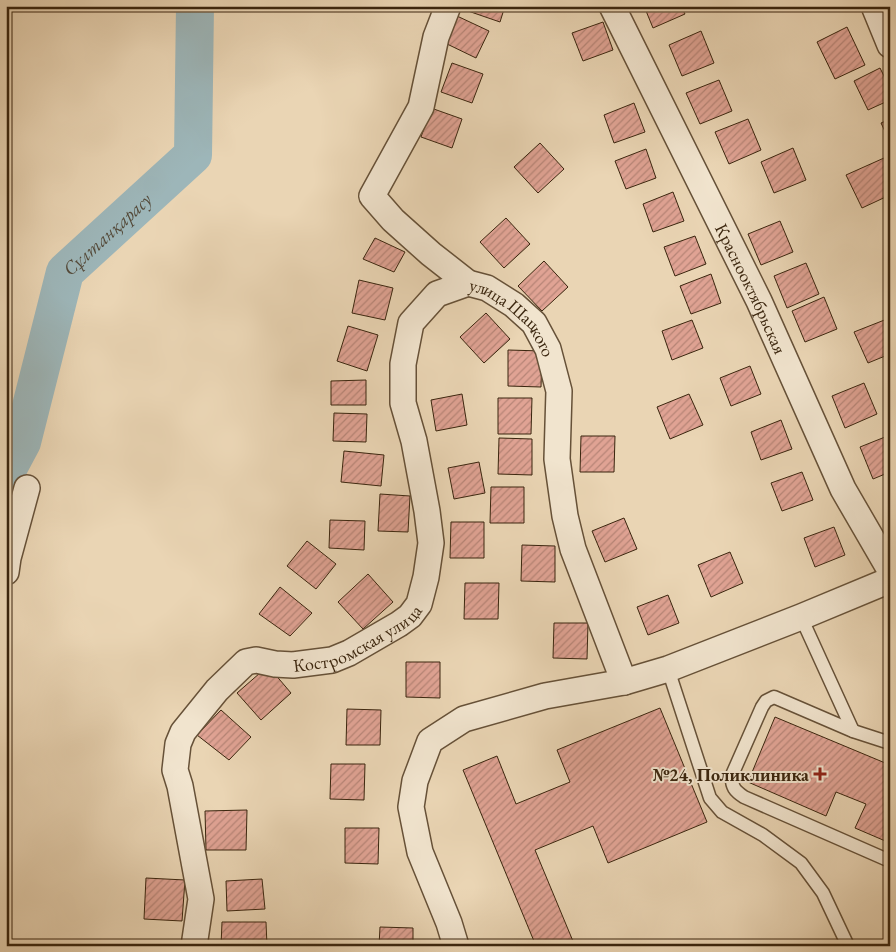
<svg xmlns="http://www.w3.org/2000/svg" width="896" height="952" viewBox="0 0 896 952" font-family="'EB Garamond',serif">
  <defs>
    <pattern id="building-hatch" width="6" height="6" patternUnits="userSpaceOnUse" patternTransform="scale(1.25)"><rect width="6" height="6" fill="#e0a394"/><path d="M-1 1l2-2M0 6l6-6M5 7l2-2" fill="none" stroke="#b78577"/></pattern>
  </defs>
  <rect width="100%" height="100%" fill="#ead5b4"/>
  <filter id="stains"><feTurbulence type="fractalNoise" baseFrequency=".004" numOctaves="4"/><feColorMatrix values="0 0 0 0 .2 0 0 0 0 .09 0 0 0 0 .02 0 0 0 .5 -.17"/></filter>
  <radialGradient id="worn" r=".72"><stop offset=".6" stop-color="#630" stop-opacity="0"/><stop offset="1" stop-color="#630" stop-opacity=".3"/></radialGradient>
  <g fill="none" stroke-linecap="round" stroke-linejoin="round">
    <path stroke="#9db6b9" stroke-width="38" id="s1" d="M6 472 22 442 65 272 193 155 195 6"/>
  </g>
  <g fill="url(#building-hatch)" stroke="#3a250e">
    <path d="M470 6H505L500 22 468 11Z"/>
    <path d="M644 6H681L685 14 653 28Z"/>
    <path d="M457 16 489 31 476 58 445 43Z"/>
    <path d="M603 22 613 50 583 61 572 33Z"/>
    <path d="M847 27 865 65 835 79 817 42Z"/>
    <path d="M701 31 714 63 682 76 669 45Z"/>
    <path d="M452 63 483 74 472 103 441 92Z"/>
    <path d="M880 68 890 88V100L868 110 854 81Z"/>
    <path d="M719 80 732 111 700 124 686 93Z"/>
    <path d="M634 103 645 132 614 143 604 115Z"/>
    <path d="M431 108 462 119 452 148 421 137Z"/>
    <path d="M748 119 761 150 729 164 715 132Z"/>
    <path d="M890 119V142L881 123Z"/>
    <path d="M540 143 564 169 538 193 514 167Z"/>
    <path d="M793 148 806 180 774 193 761 162Z"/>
    <path d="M646 149 656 178 626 189 615 161Z"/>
    <path d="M884 158 890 170V195L862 208 846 175Z"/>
    <path d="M673 192 684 221 653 232 643 204Z"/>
    <path d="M506 218 530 244 504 268 480 242Z"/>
    <path d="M780 221 793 252 761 265 748 234Z"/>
    <path d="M695 236 706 264 675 276 664 247Z"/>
    <path d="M375 238 405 252 394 272 363 259Z"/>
    <path d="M544 261 568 287 542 311 518 286Z"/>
    <path d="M806 263 819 294 787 308 774 276Z"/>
    <path d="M711 274 721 303 691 314 680 286Z"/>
    <path d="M359 280 393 288 385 320 352 313Z"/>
    <path d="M824 297 837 329 805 342 792 311Z"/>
    <path d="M486 313 510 339 484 363 460 337Z"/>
    <path d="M887 319 890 326V354L868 363 854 332Z"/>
    <path d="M692 320 703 348 672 360 662 331Z"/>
    <path d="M348 326 378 335 367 371 337 361Z"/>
    <path d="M508 350 542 351 541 387 508 386Z"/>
    <path d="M750 366 761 394 731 406 720 378Z"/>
    <path d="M366 380V405H331V381Z"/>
    <path d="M864 383 877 414 845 428 832 396Z"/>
    <path d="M462 394 467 425 436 431 431 400Z"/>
    <path d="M689 394 703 425 670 439 657 407Z"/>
    <path d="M498 398H532L531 434H498Z"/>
    <path d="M334 413 367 414 366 442 333 441Z"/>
    <path d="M781 420 792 449 761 460 751 432Z"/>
    <path d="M890 435V472L873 479 860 447Z"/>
    <path d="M581 436H615L614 472H580Z"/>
    <path d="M499 438 532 439V475L498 474Z"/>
    <path d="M344 451 384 455 381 486 341 482Z"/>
    <path d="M479 462 485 493 454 499 448 468Z"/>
    <path d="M802 472 813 500 782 511 771 483Z"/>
    <path d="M491 487H524V523H490Z"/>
    <path d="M380 494 410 496 408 532 378 531Z"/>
    <path d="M624 518 637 549 605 562 592 531Z"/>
    <path d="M330 520 365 521 364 550 329 548Z"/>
    <path d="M451 522H484V558H450Z"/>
    <path d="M834 527 845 555 815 567 804 538Z"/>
    <path d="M307 541 336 564 316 589 287 566Z"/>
    <path d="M522 545 555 546V582L521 581Z"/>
    <path d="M730 552 743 583 711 597 698 565Z"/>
    <path d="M368 574 393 602 363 629 338 602Z"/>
    <path d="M465 583H499L498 619H464Z"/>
    <path d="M280 587 312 613 290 636 259 614Z"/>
    <path d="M668 595 679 623 648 635 637 607Z"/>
    <path d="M554 623H588L587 659 553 658Z"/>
    <path d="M406 662H440V698L406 697Z"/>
    <path d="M268 666 291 693 261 720 237 693Z"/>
    <path d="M660 708 707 822 608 863 593 826 535 850 575 946H536L463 770 497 756 516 804 570 782 557 750Z"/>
    <path d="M347 709 381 710 380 745H346Z"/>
    <path d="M221 710 251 737 229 760 197 735Z"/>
    <path d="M775 717 890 765V843L855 828 866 804 836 792 826 816 748 782Z"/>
    <path d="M331 764H365L364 800 330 799Z"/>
    <path d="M247 810 246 850H206L205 811Z"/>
    <path d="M345 828H379L378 864 345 863Z"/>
    <path d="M146 878 185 880 182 921 144 919Z"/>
    <path d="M262 879 265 909 227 911 226 881Z"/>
    <path d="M222 922H266L267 946H221Z"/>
    <path d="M380 927 413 928V946H379Z"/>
  </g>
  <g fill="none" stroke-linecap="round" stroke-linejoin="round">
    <defs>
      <g id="lane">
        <path d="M801 617 853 731"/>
        <path d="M668 669 710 798 722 812 763 835 801 863 823 893 848 946"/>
        <path d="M890 743 853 731 774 697 766 701 762 707 732 775C731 787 735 791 744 797L890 861"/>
      </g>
      <g id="street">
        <path id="s2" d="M448 6 436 37 421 107 372 196 393 220 431 254 468 283 487 288 514 305 534 323 548 349 559 391 557 459 565 516 573 549 624 682"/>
        <path id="s3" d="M612 6 759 301 843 489 890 570"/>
        <path d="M874 6 890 45"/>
        <path d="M6 572 8 558 27 488"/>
        <path id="s4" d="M194 946 201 899 180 786 175 770 178 744 183 732 217 690 246 662 256 660 275 664 293 665 332 660 349 653 399 624 410 616 419 604 426 577 431 543 427 511 414 441 403 403V364L411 323 437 294 468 283"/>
        <path d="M456 946 449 923 420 852 411 807 415 781 430 741 464 719 545 696 624 682 668 669 801 617 890 580"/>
      </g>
    </defs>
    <use href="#lane" stroke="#665138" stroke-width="15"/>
    <use href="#street" stroke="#665138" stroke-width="28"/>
    <use href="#lane" stroke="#f1e4ce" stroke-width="12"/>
    <use href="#street" stroke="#f1e4ce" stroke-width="25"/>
  </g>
  <path fill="#8f2418" stroke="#f1e4ce" stroke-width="2" d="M817.5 766.5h5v5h5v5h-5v5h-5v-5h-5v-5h5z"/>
  <g text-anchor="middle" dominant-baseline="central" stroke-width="4" stroke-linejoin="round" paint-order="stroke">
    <g font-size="18" fill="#3a250e" stroke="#f1e4ce">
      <text stroke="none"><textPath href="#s3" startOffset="315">Краснооктябрьская</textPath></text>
      <text stroke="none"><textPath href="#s2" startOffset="395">улица Шацкого</textPath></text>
      <text stroke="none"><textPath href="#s4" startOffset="431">Костромская улица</textPath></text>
    </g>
    <g font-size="18" font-weight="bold" fill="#3a250e" stroke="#f1e4ce" text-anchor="end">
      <text x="809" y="774">№24, Поликлиника</text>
    </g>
    <g font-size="19" font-style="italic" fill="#534939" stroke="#f1e4ce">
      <text stroke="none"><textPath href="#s1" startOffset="266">Сұлтанқарасу</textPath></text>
    </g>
  </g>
  <rect width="896" height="952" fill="none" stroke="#ead5b4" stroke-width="25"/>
  <rect x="8" y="8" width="881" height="937" fill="none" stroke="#3a250e" stroke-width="2.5"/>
  <rect x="12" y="12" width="871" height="927" fill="none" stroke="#3a250e"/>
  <rect width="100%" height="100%" filter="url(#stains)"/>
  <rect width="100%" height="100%" fill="url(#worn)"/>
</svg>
